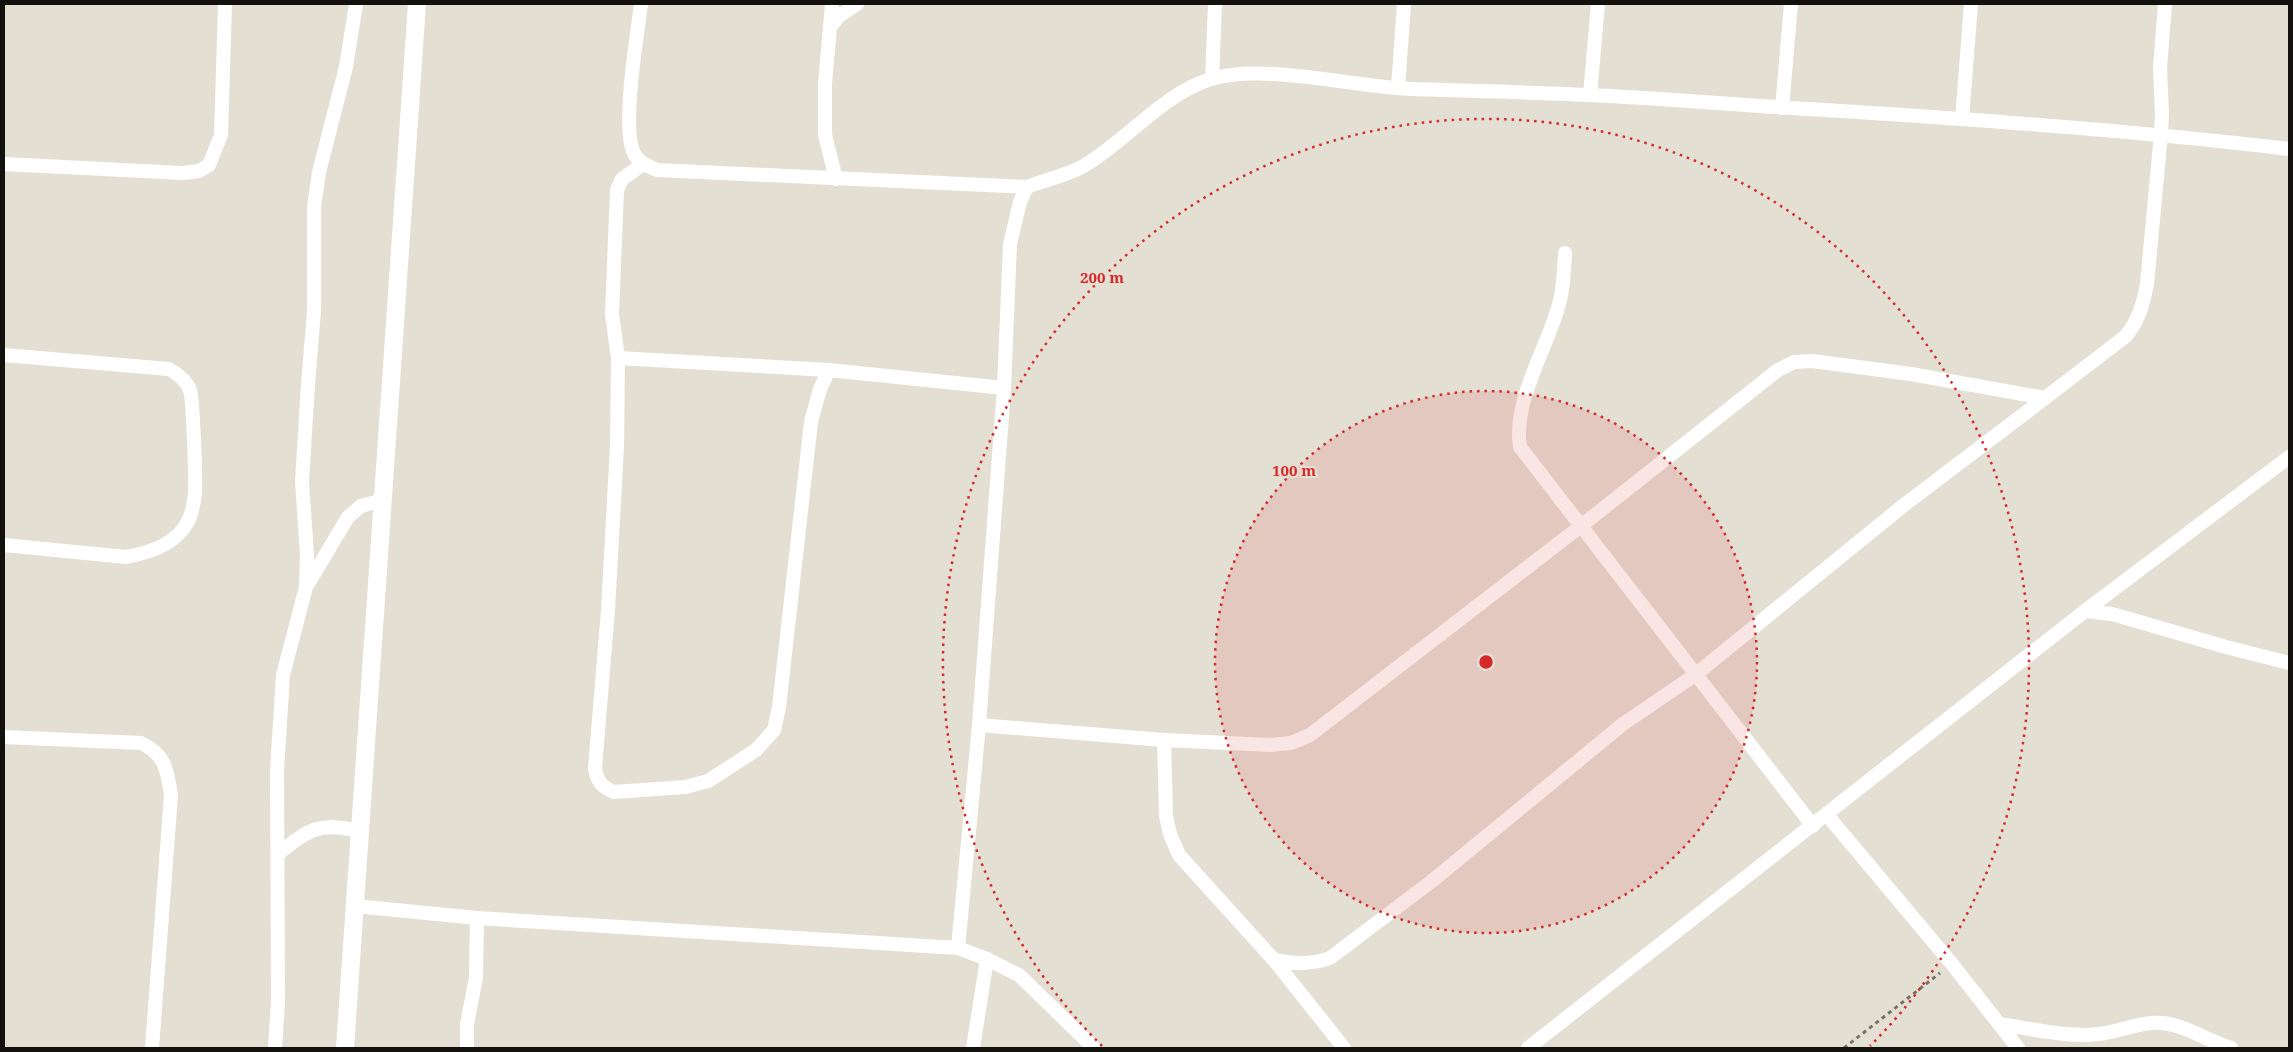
<svg xmlns="http://www.w3.org/2000/svg" width="2293" height="1052" viewBox="0 0 2293 1052" font-family="'Noto Serif',serif">
  <rect width="100%" height="100%" fill="#e4dfd3"/>
  <g fill="none" stroke-linecap="round" stroke-linejoin="round">
    <path stroke="#75726a" stroke-width="3" stroke-dasharray="4 4" stroke-linecap="butt" d="M1844 1048 1940 973"/>
    <g stroke="#fff" stroke-width="14">
      <path d="M641 4C637 37 622 124 633 151 637 162 647 166 657 170L1027 187"/>
      <path d="M832 4 825 84V135L836 179"/>
      <path d="M830 27 839 16 857 4"/>
      <path d="M1212 79 1215 4"/>
      <path d="M1398 88 1404 4"/>
      <path d="M1590 95 1598 4"/>
      <path d="M1782 108 1791 4"/>
      <path d="M1962 119 1971 4"/>
      <path d="M4 164 183 173 199 171 209 165 221 135 225 4"/>
      <path d="M643 164 622 179 617 190 612 314 618 358 829 370 1004 388"/>
      <path d="M1565 253C1564 274 1563 295 1556 314 1543 355 1513 404 1520 447L1813 826"/>
      <path d="M4 355 169 369C178 374 186 380 190 390 193 399 196 481 195 493 194 502 192 515 187 523 175 545 149 553 126 557L4 545"/>
      <path d="M618 358 617 446 608 610 595 768C597 782 602 787 614 792L685 787 708 781 756 750 774 730 779 707 811 422 820 389 829 370"/>
      <path d="M308 584 348 517 361 506 383 500"/>
      <path d="M2085 611 2112 614 2226 647 2289 663"/>
      <path d="M979 725 1164 740 1270 745 1291 743 1310 735 1581 526 1778 370 1794 362 1812 361 1911 374 2045 398 2126 336C2139 320 2143 304 2147 284L2161 134 2162 114 2160 68 2165 4"/>
      <path d="M4 737 141 743C166 755 167 770 171 795L152 1048"/>
      <path d="M1164 740 1166 816 1170 834 1179 855 1274 960"/>
      <path d="M1827 815 1952 964 2018 1048"/>
      <path d="M279 853C311 828 319 822 360 831"/>
      <path d="M355 906 477 918 958 948 987 959 1019 975 1094 1048"/>
      <path d="M958 948 979 725 1004 388 1010 244 1020 202 1027 187C1044 180 1065 176 1082 167 1126 142 1162 94 1211 79 1266 63 1353 87 1412 89 1470 91 1529 92 1588 95 1661 98 1735 105 1809 109 1969 119 2129 130 2289 149"/>
      <path d="M1999 1024C2029 1028 2068 1038 2098 1034 2119 1032 2141 1021 2163 1023 2187 1026 2208 1041 2231 1048"/>
      <path d="M275 1048 278 1001 277 770 283 675 306 587 307 555 302 482 308 384 314 311V207L319 172 346 67 356 4"/>
      <path d="M467 1048V1024L476 978 477 918"/>
      <path d="M973 1048 987 959"/>
      <path d="M1344 1048 1274 960C1295 964 1310 965 1330 958L1432 881 1623 724 1695 675 1904 505 2045 398"/>
      <path d="M1528 1048 2085 611 2289 457"/>
    </g>
    <path stroke="#fff" stroke-width="18" d="M345 1048 417 4"/>
  </g>
  <circle cx="1486" cy="662" r="271" fill="#d62828" fill-opacity=".12"/>
  <g fill="none" stroke="#d62828" stroke-width="2.5" stroke-dasharray="2.5 5">
    <circle cx="1486" cy="662" r="271"/>
    <path d="M1102 1046A543 543 0 1 1 1870 1046"/>
  </g>
  <circle cx="1486" cy="662" r="8" fill="#d62828" stroke="#e4dfd3" stroke-width="2.5"/>
  <g font-size="15" text-anchor="middle" font-weight="bold" fill="#d62828" stroke="#e4dfd3" stroke-width="4.5" stroke-linejoin="round" paint-order="stroke">
    <text x="1102" y="283">200 m</text>
    <text x="1294" y="476">100 m</text>
  </g>
  <rect width="2293" height="1052" fill="none" stroke="#13110d" stroke-width="10"/>
</svg>
